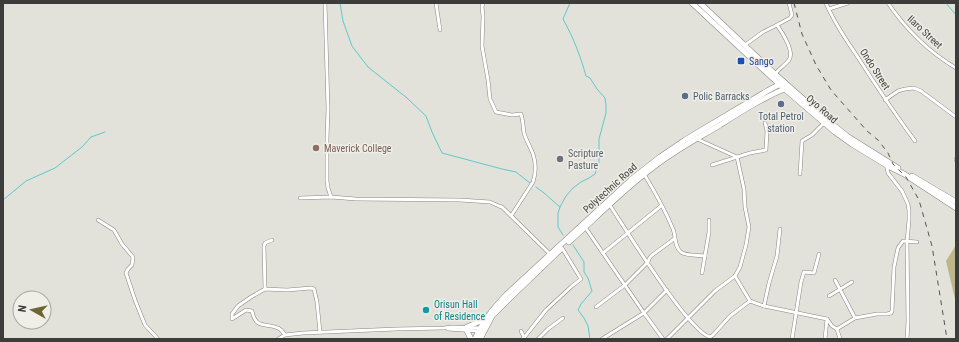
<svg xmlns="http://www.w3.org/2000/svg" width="959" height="342" viewBox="0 0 959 342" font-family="'Roboto Condensed',sans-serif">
  <rect width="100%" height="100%" fill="#e2e1da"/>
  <path fill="#beb68a" d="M956 245V303L946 261Z"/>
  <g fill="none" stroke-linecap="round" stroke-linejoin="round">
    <g stroke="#5ccacd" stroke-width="1">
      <path d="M340 3 343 21 352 46 368 67 407 98 426 116 432 132 442 153 502 169 516 172 530 183"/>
      <path d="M946 3 956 15"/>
      <path d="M536 187 544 193 560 207"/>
      <path d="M3 200 26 181 55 168 82 147 91 137 105 132"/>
      <path d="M563 235 558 227V213L560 207 566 196 573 188 581 182 589 178 595 174 599 162V139L606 113V105L605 98 597 89 590 78 586 76C580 55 574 39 563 19L570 3"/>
      <path d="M573 245 584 262V272L588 278 592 291 581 304 578 310 584 318 588 326 590 339"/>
    </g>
    <defs>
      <g id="street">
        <path d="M325 3 328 109 327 139V181L328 188 331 197"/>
        <path d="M436 3 440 30"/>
        <path d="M483 3 482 7 483 16 482 46 488 80 490 99 496 112 512 115 521 114C523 120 523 126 524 133 526 140 530 146 533 154 536 163 536 173 533 182L511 216"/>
        <path d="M826 3C834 23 847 41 859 59 877 87 895 114 915 141"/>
        <path d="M888 3C905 28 929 52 956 68"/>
        <path d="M829 9 848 3"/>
        <path d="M777 25 790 18 792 15 789 3"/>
        <path d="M745 45 763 32 777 25C782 32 795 52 789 60 785 65 779 69 775 74"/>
        <path d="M885 100 898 91 905 89 914 88 921 91 956 117"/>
        <path d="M956 160V159"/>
        <path d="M712 165 750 153 766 150 767 131 765 123"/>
        <path d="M888 166 887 168 888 173 902 191 908 204 909 211V220L907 242 908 321 907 339"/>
        <path d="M644 174C655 192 665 210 673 229 676 236 674 247 681 252 685 256 699 255 705 256"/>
        <path d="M800 174 802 141 812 135 824 123"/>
        <path d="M300 198 331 197 356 199 460 200 490 202 499 206 502 207 550 254"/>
        <path d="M609 204C625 228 688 331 710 337L713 335 730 316 750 301"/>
        <path d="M98 220 114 230 122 244 133 257 132 265 128 269 126 273 135 300 145 325 158 339"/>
        <path d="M585 227 644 313 663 339"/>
        <path d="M603 253 661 206"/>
        <path d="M702 273 709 232V220"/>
        <path d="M735 276 750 301 764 306 827 319 832 326 837 329 840 339"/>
        <path d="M835 280 855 318"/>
        <path d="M265 289 264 246 265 243 272 240"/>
        <path d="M829 296 852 282"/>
        <path d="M764 306 769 283 777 256 780 229"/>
        <path d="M596 307 625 285 648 262 649 259 651 256 674 239"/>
        <path d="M448 329 478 331"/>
        <path d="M837 329 855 318 877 314H887L891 313 892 311 894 267 898 248 903 241 917 242"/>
        <path d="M521 331 525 339"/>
        <path d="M285 335C283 332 281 329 278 328 265 322 256 330 252 311L246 310 232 319V314L238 306 251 297 265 289 287 290 311 288 314 289 317 302 320 332"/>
        <path d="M278 339 285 335 303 333 396 329 444 328 452 327 480 328"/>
        <path d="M523 339 546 310 572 286 581 279 562 248"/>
        <path d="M538 339 548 329 563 318"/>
        <path d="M602 339 644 313 667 290"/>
        <path d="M667 339 715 291 735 276 740 267 746 245 749 227 745 207 744 189 737 157 697 139"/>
        <path d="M792 339 801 282 804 272 814 273 819 254"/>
        <path d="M825 339 827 319"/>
      </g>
      <g id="primary">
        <path d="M692 3 779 84 835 132 852 144 888 166 904 174 956 208"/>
        <path d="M700 3 775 74 827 120 847 136 898 168"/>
        <path d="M912 176 956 202"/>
        <path d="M569 242C600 214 629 184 663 160 681 147 700 137 720 125 742 111 764 97 789 87"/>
        <path d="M467 327 485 319"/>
        <path d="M467 331 471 339"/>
        <path d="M475 339C482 322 493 309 506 295L633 178 660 157 685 140 767 91 784 82"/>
        <path d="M480 339 492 316 508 300 560 250"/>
      </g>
    </defs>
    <use href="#street" stroke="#888781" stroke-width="4"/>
    <use href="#primary" stroke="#888781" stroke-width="6"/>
    <use href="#street" stroke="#fff" stroke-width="3"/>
    <use href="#primary" stroke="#fff" stroke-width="5"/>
    <path stroke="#535351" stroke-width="1" stroke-dasharray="5 5" stroke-linecap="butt" d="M794 3 802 34 816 65 831 90 867 131 878 140 888 153 893 164 906 177 919 200 932 246 947 339"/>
  </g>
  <rect fill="#1a4fb4" stroke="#efeee7" stroke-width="1.5" x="737" y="57" width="8" height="8" rx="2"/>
  <g fill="#5c6f8a" stroke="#efeee7" stroke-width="1.5">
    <circle cx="685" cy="96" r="4"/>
    <circle cx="781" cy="104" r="4"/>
  </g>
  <circle fill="#8d6e63" stroke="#efeee7" stroke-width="1.5" cx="316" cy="148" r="4"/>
  <circle fill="#6b7280" stroke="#efeee7" stroke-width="1.5" cx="560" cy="159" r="4"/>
  <circle fill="#0f9aa8" stroke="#efeee7" stroke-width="1.5" cx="426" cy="310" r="4"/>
  <g text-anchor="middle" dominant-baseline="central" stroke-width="3" stroke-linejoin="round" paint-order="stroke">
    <g font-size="10" fill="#3c3c3a" stroke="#efeee7">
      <text transform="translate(925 32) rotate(43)">Ilaro Street</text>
      <text transform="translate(875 69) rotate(57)">Ondo Street</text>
      <text transform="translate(822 109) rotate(41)">Oyo Road</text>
      <text transform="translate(610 188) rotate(-42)">Polytechnic Road</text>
    </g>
    <g font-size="10" fill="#164399" stroke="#efeee7" text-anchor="start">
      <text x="749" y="61">Sango</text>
    </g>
    <g font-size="10" fill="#4e5e75" stroke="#efeee7" text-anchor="start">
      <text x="693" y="96">Polic Barracks</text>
      <text x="781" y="116" text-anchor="middle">Total Petrol<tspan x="781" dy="12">station</tspan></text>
    </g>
    <g font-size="10" fill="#785e54" stroke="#efeee7" text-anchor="start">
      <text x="324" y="148">Maverick College</text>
    </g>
    <g font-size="10" fill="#5b616d" stroke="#efeee7" text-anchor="start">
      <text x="568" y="153">Scripture<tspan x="568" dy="12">Pasture</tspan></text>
    </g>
    <g font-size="10" fill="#0d838f" stroke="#efeee7" text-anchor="start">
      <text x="434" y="304">Orisun Hall<tspan x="434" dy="12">of Residence</tspan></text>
    </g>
  </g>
  <rect width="959" height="342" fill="none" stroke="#3c3c3a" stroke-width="8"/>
  <g transform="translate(32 310) rotate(278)"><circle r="19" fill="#efeee7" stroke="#a7a7a2"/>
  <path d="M0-3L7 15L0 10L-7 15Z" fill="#6d6632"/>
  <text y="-6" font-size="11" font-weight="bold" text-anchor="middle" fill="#3c3c3a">N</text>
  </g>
</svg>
